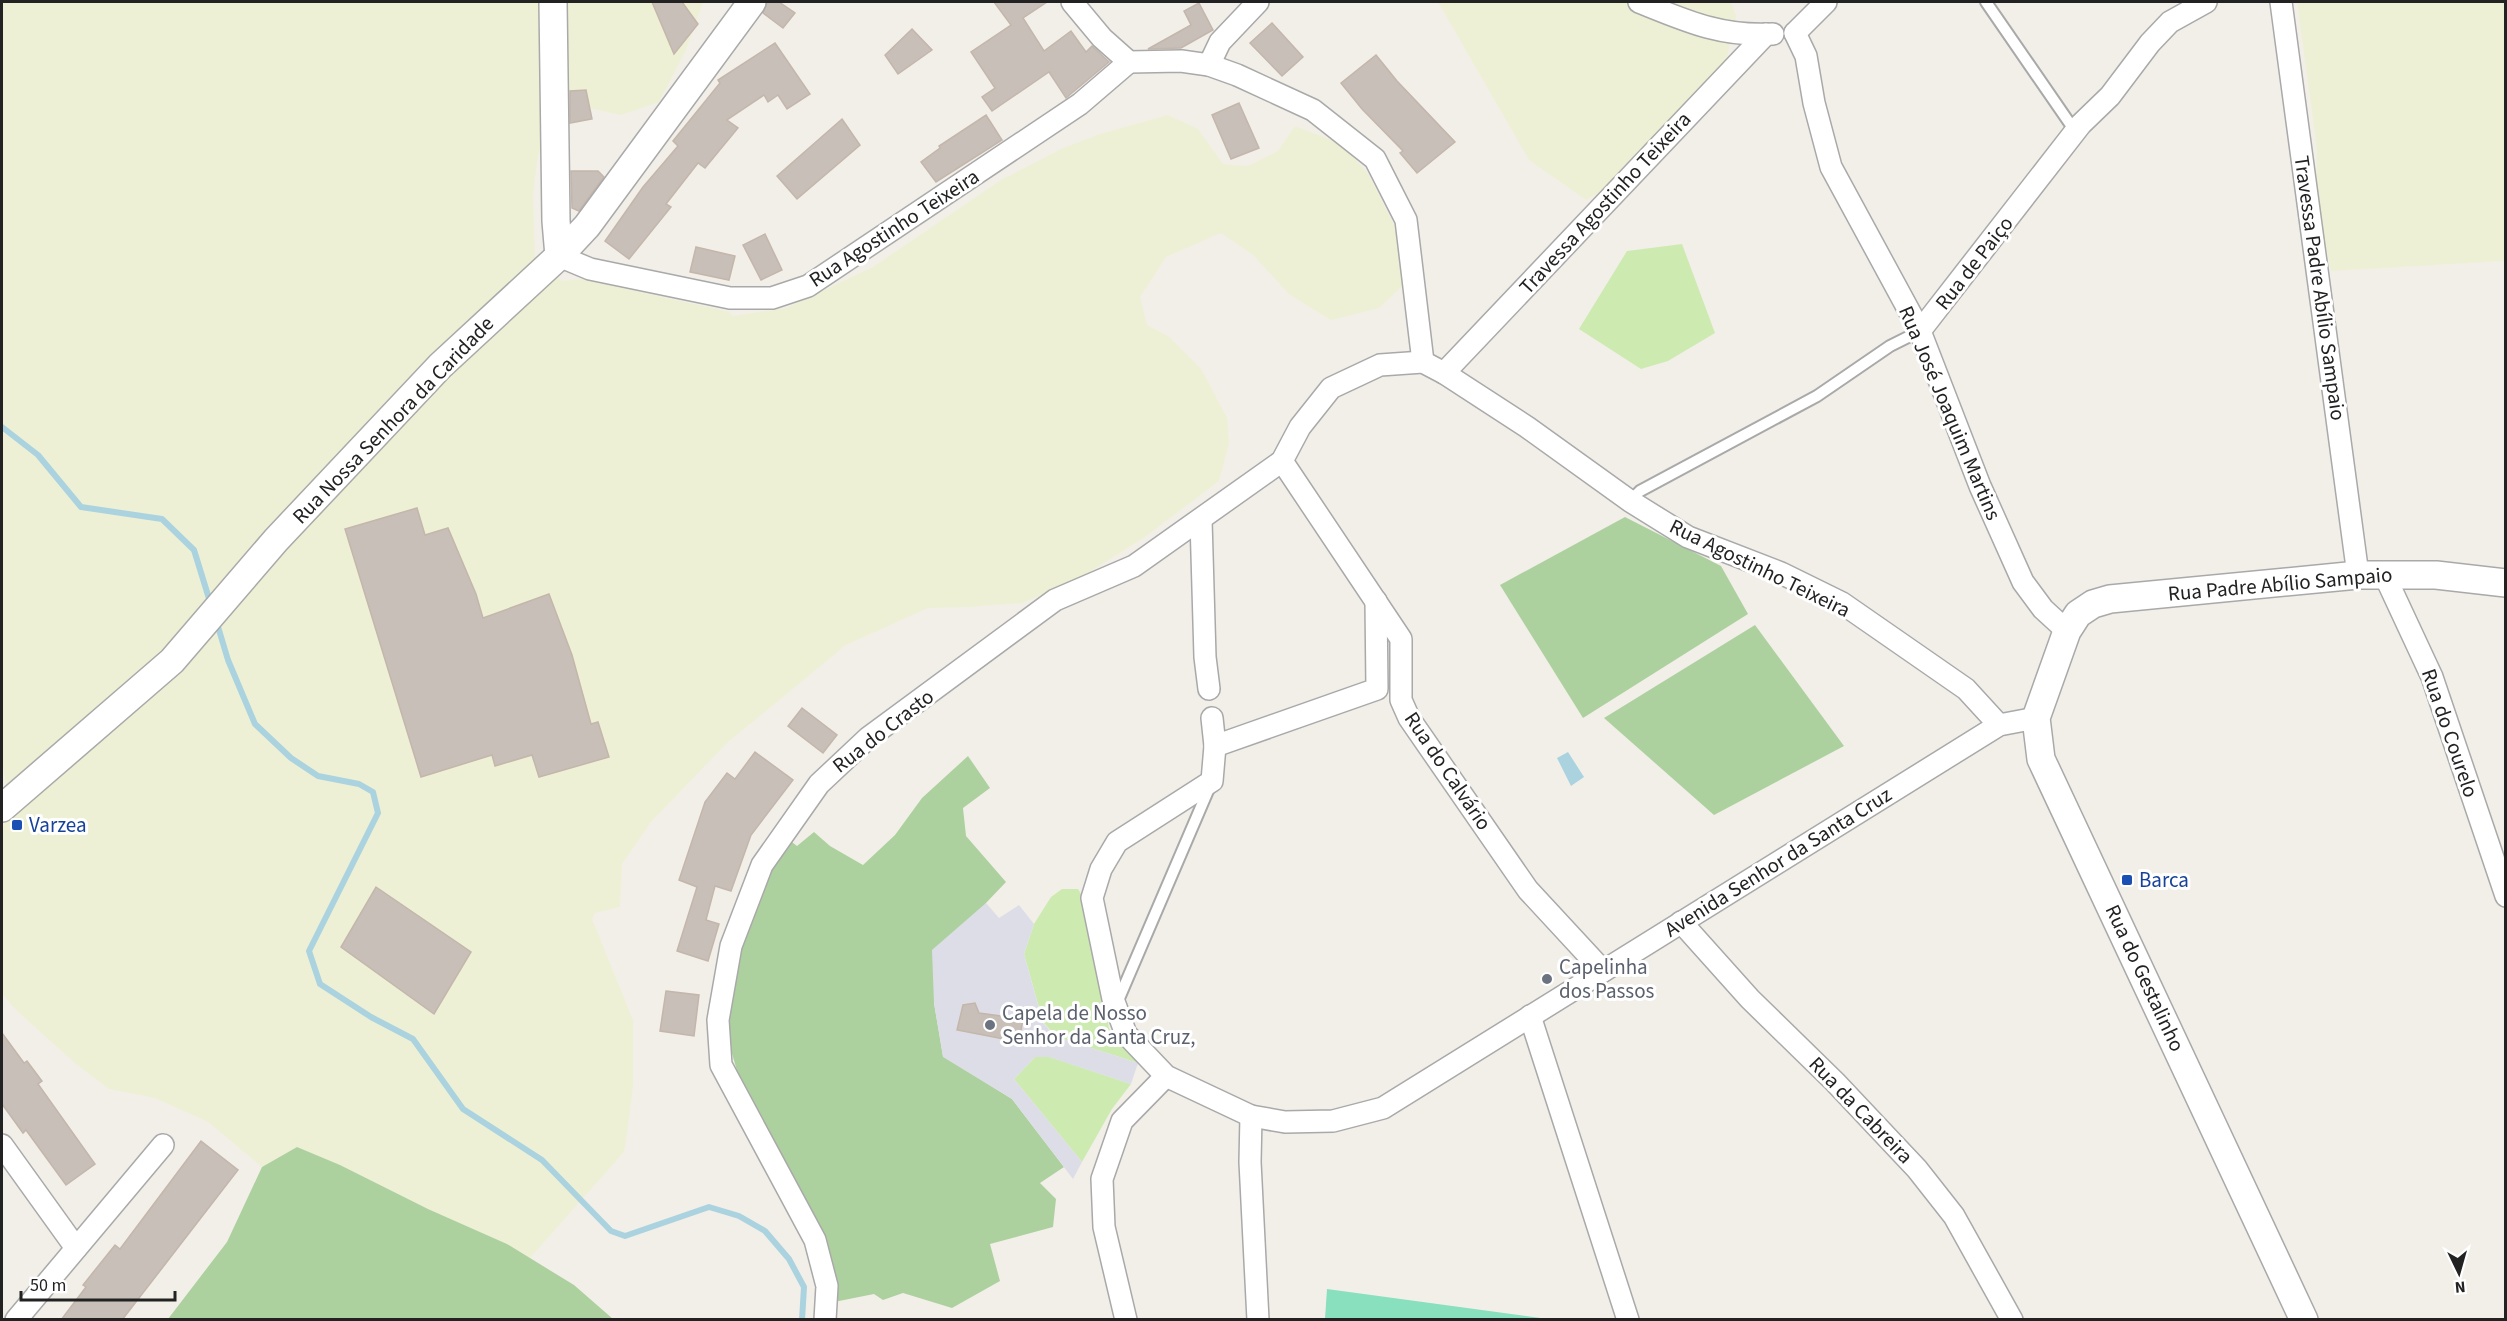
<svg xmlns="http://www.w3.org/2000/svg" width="2507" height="1321" viewBox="0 0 2507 1321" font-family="'Source Sans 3',sans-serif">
  <rect width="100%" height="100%" fill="#f2efe9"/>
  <g fill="#eef0d5">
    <path d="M2 2H703L686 50 659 102 621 115 589 108 555 124 538 155 533 194 535 257 562 281 582 279 730 312 732 316 786 308 873 267 1001 180 1063 148 1100 134 1168 115 1198 129 1223 164 1248 166 1278 151 1295 126 1342 144 1369 175 1405 247 1406 283 1379 308 1331 320 1290 295 1253 255 1221 233 1166 257 1140 297 1147 325 1168 336 1202 370 1227 418 1229 443 1219 481 1145 537 1075 581 1022 603 970 607 928 608 846 645 727 743 651 822 622 864 620 907 595 913 592 919 633 1020V1087L625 1148 623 1153 530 1258 507 1244 428 1209 340 1165 297 1147 262 1167 208 1122 155 1098 109 1089 76 1064 17 1011 2 994V827L11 815 2 760Z"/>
    <path d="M1438 2H1731L1736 16 1724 71 1638 171 1586 200 1529 160Z"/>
    <path d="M2297 2H2505V261L2331 271 2316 199 2317 149Z"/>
  </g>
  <g fill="#cdebb0">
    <path d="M1682 244 1715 333 1668 361 1641 369 1579 329 1627 251Z"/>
    <path d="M1062 889H1078L1081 894 1109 1028 1119 1044 1138 1063 1057 1037 1043 1022 1024 954 1034 924 1051 897Z"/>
    <path d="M1035 1057H1050L1131 1084 1112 1109 1082 1162 1014 1079Z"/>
  </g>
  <g fill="#add19e">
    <path d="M1625 517 1721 566 1748 614 1583 718 1500 585Z"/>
    <path d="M1755 625 1844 746 1714 815 1604 718Z"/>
    <path d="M968 756 990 788 963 808 966 836 1006 882 986 903 934 1003 943 1056 1012 1099 1064 1167 1040 1183 1056 1199 1053 1227 990 1244 1000 1281 952 1308 903 1293 883 1300 874 1294 834 1302 741 1085 725 1029 730 953 788 839 797 846 814 832 830 846 863 865 895 835 922 798Z"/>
    <path d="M297 1147 340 1165 428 1209 507 1244 574 1285 613 1319H168L227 1242 262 1167Z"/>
  </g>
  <path fill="#88e0be" d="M1327 1289 1548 1319H1325Z"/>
  <path fill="#dddde8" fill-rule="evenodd" d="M986 903 999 918 1019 905 1034 924 1024 954 1043 1023 1057 1037 1138 1063 1131 1084 1049 1057H1035L1014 1079 1082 1162 1073 1179 1012 1099 943 1057 934 1003 932 950ZM974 1003 979 1013 1023 1019 1019 1042 958 1030Z"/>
  <path fill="#aad3df" d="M1568 752 1584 777 1571 786 1557 758Z"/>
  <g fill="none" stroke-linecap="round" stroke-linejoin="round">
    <g stroke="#aad3df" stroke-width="6">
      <path d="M2 427 38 455 81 507 162 519 194 550 211 605"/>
      <path d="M216 620 228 660 255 724 291 758 318 776 359 784 373 792 378 813 309 951 320 984 371 1017 413 1039 463 1109 542 1160 611 1231 625 1236 709 1207 739 1216 765 1231 789 1259 804 1287 802 1320"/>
    </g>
  </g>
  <g fill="#c7bfb8" stroke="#c4b6ab" stroke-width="1.5">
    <path d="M652 2H682L698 24 674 54Z"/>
    <path d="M767 2H779L795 13 783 28 763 13Z"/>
    <path d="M994 2H1047L1023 18 1044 51 1071 31 1086 52 1092 46 1109 62 1066 98 1049 72 992 111 982 97 995 88 971 52 1011 25Z"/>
    <path d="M1199 3 1213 30 1181 48 1148 49 1191 25 1184 11Z"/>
    <path d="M1272 23 1303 57 1282 76 1250 43Z"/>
    <path d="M912 29 932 50 898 74 885 55Z"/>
    <path d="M775 43 810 94 787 109 778 95 768 102 764 95 727 120 738 128 705 168 698 163 666 204 671 207 629 259 605 241 643 187 678 146 673 141 720 83 718 80Z"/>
    <path d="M1376 55 1397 81 1455 142 1417 173 1400 153 1403 151 1362 109 1341 83Z"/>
    <path d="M586 90 592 119 570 123V91Z"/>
    <path d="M1239 103 1259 148 1231 159 1212 115Z"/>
    <path d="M986 115 1002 140 936 182 921 162 940 148 939 146Z"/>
    <path d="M842 119 860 145 797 199 777 176Z"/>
    <path d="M571 171H598L604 177 579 211 572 208Z"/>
    <path d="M765 234 782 270 761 280 743 245Z"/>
    <path d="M696 247 735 256 729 280 690 272Z"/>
    <path d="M417 508 425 535 448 528 476 594 483 618 549 594 572 655 591 724 598 722 609 757 539 777 532 755 495 766 492 755 421 777 345 529Z"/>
    <path d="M802 708 837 735 823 753 788 726Z"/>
    <path d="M755 752 793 780 751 835 731 891 715 886 706 920 719 924 708 961 677 951 697 887 679 880 705 802 727 773 735 779Z"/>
    <path d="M376 887 471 952 434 1014 341 947Z"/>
    <path d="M666 991 699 995 694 1036 660 1031Z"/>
    <path d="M975 1003 979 1013 1023 1019 1019 1042 957 1030 963 1005Z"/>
    <path d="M2 1033 24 1063 27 1061 42 1081 38 1084 95 1164 66 1185 26 1130 23 1133 2 1104Z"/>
    <path d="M201 1141 238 1170 122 1320H61L86 1287 83 1285 115 1245 120 1249Z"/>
  </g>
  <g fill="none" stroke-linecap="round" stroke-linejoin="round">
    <defs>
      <g id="service">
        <path d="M1986 2 2075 131"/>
        <path d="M1630 501 1640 491 1817 396 1890 346 1920 331"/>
        <path d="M1117 1003 1210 786"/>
      </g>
      <g id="minor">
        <path d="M1072 2 1102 38 1129 62 1181 61 1209 65 1237 75 1313 110 1375 159 1406 220 1423 362"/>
        <path d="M1639 2C1686 21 1721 37 1773 34"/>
        <path d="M2281 2 2358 575"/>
        <path d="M1795 33 1806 56 1814 103 1831 167 1920 331 1980 486 2023 582 2043 609 2067 631"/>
        <path d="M1795 33 1826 2"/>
        <path d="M1209 65 1220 42 1258 2"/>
        <path d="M559 256 590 269 730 298H772L808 286 1080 104 1129 62"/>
        <path d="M1920 331 2081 124 2110 96 2150 43 2170 22 2206 2"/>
        <path d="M1444 373 1766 34"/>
        <path d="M1282 461 1401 639V700L1409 718 1528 890 1603 971"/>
        <path d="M1201 520 1205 657 1209 689"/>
        <path d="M2384 574 2432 677 2506 896"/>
        <path d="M1212 718 1215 746 1212 781 1117 842 1101 869 1092 898 1113 999 1126 1034 1166 1076 1251 1116 1285 1122 1333 1121 1383 1108 1999 725 2036 718"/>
        <path d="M1215 746 1377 689 1376 601"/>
        <path d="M1681 922 1750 999 1835 1082 1917 1169 1954 1216 2012 1320"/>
        <path d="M1530 1016 1628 1320"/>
        <path d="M1251 1116 1250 1162 1258 1320"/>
        <path d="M2 1145 76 1248"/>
        <path d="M16 1320 163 1145"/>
        <path d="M825 1320 827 1286 815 1240 721 1065 718 1020 731 946 762 865 819 784 868 738 1055 600 1134 566 1282 461 1300 427 1331 388 1380 365 1423 362 1444 373 1527 427 1630 501 1688 537 1781 573 1842 603 1966 689 1999 725"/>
        <path d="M1126 1320 1104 1227 1102 1179 1122 1121 1166 1076"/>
      </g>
      <g id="tertiary">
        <path d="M553 2 556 221 559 256"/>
        <path d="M2 808 172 661 276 540 440 366 559 256 587 226 752 2"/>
        <path d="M2304 1320 2041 759 2036 718 2067 631 2078 614 2093 604 2110 599 2358 575H2436L2506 583"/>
      </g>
    </defs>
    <use href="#service" stroke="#a9a9a9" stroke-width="14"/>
    <use href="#minor" stroke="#a9a9a9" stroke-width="24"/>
    <use href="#tertiary" stroke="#a9a9a9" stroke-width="30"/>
    <use href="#service" stroke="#fff" stroke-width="10"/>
    <use href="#minor" stroke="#fff" stroke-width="21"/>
    <use href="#tertiary" stroke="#fff" stroke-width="27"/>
  </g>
  <g fill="#1a4fb4" stroke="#fff" stroke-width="2">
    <rect x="11" y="819" width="12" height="12" rx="3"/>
    <rect x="2121" y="874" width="12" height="12" rx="3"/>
  </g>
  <g fill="#6b7280" stroke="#fff" stroke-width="2">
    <circle cx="1547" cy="979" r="6"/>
    <circle cx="990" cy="1025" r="6"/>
  </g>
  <g text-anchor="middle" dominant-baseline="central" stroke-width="6" stroke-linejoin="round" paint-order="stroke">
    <g font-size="21" fill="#222" stroke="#fff">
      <text transform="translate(1605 203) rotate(-47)">Travessa Agostinho Teixeira</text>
      <text transform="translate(894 228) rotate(-33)">Rua Agostinho Teixeira</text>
      <text transform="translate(1974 263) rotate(-52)">Rua de Paiço</text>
      <text transform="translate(2320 288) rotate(82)">Travessa Padre Abílio Sampaio</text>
      <text transform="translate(1950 413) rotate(67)">Rua José Joaquim Martins</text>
      <text transform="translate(393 420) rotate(-46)">Rua Nossa Senhora da Caridade</text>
      <text transform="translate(1760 568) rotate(26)">Rua Agostinho Teixeira</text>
      <text transform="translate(2280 584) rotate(-5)">Rua Padre Abílio Sampaio</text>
      <text transform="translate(883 731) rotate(-38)">Rua do Crasto</text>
      <text transform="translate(2450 733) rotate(71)">Rua do Courelo</text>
      <text transform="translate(1448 771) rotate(56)">Rua do Calvário</text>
      <text transform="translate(1778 862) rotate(-32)">Avenida Senhor da Santa Cruz</text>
      <text transform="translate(2145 978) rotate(65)">Rua do Gestalinho</text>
      <text transform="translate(1861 1110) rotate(46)">Rua da Cabreira</text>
    </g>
    <g font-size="21" fill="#164399" stroke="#fff" text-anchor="start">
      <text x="29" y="825">Varzea</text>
      <text x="2139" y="880">Barca</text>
    </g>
    <g font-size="21" fill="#5b616d" stroke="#fff" text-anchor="start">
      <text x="1559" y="967">Capelinha<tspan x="1559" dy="24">dos Passos</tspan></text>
      <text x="1002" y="1013">Capela de Nosso<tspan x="1002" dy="24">Senhor da Santa Cruz,</tspan></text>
    </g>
  </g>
  <rect width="2507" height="1321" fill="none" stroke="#222222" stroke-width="6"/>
  <g transform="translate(2459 1273) rotate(175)" stroke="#ffffff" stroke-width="4.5" paint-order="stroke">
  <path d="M0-4.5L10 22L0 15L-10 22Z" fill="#222222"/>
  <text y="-9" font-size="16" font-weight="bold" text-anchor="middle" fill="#222222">N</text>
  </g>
  <path d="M21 1291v9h154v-9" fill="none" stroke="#222222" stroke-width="3"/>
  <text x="30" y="1291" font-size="18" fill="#222222" stroke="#ffffff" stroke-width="4.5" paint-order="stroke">50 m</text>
</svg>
